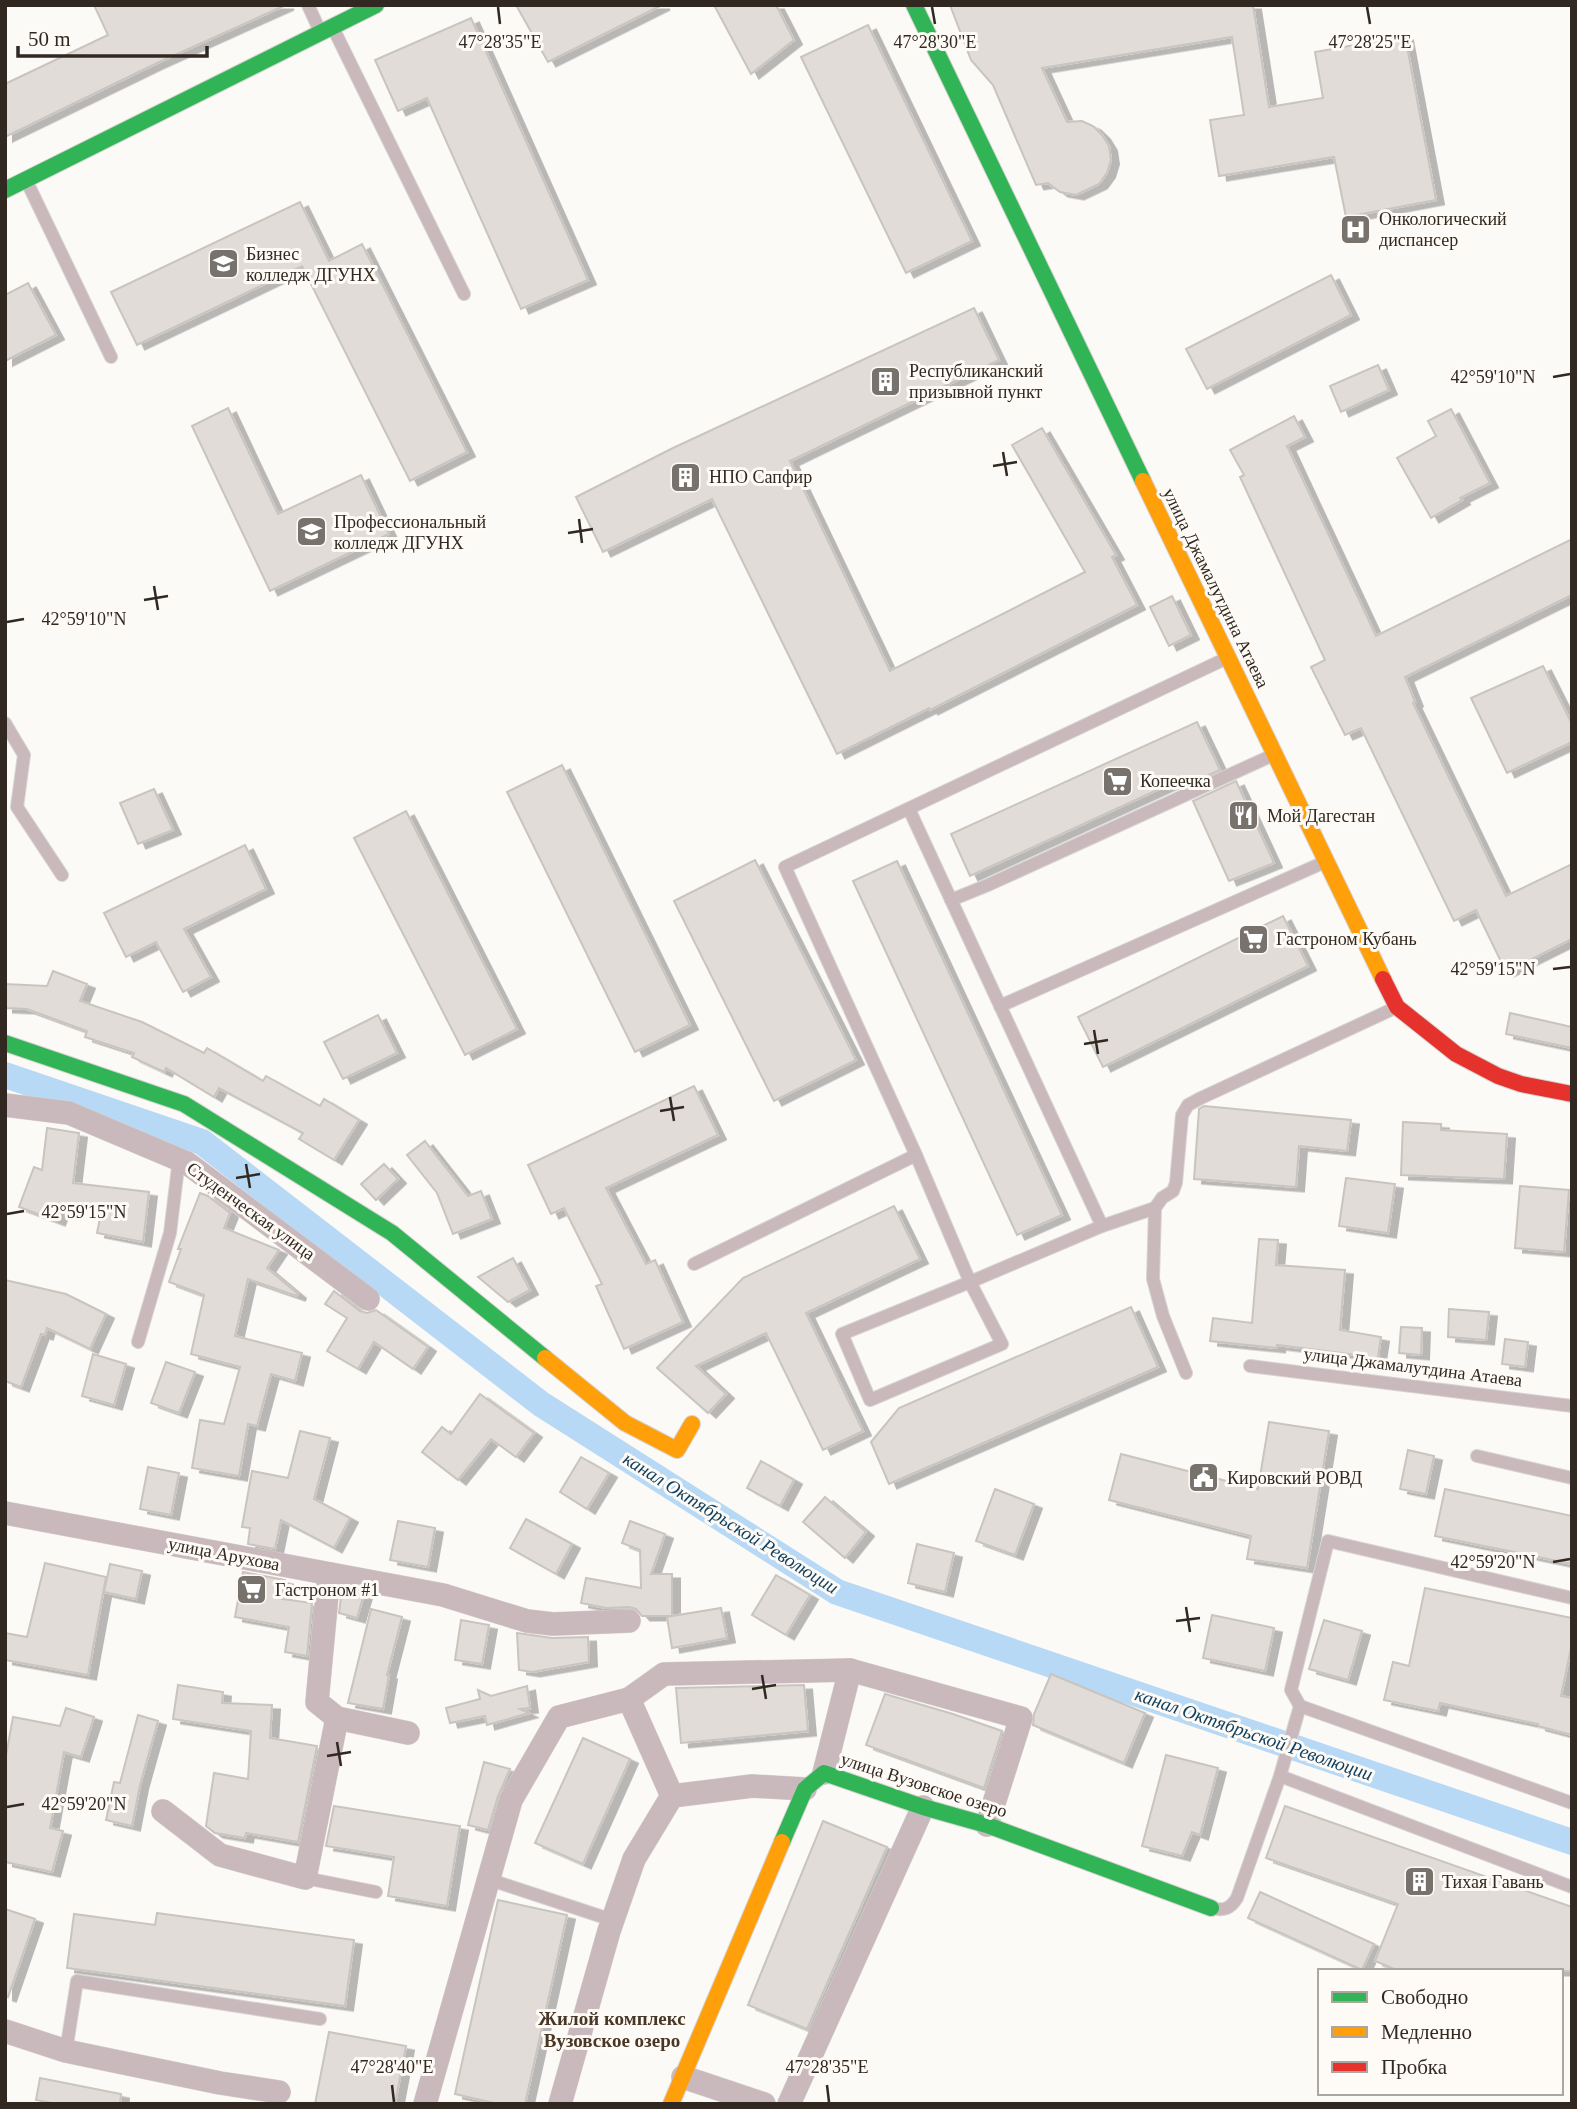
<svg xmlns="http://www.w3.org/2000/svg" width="1577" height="2109" viewBox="0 0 1577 2109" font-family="'Times New Roman',serif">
  <defs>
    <filter id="shadow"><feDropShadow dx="8" dy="4.5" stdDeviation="0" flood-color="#0004"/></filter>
  </defs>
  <rect width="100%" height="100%" fill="#fcfaf7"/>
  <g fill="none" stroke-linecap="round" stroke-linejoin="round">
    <path stroke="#b7d9f5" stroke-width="26" d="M5 1075 202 1142 541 1404 837 1592 1572 1842"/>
  </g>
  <g fill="#e1dcd7" stroke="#c9c4be" stroke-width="2" filter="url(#shadow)">
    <path d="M94 5H286L155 64 5 137V84L108 35Z"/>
    <path d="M516 5H662L548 62Z"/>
    <path d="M714 5H776L794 40 751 74Z"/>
    <path d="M950 5H1253L1269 107 1323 98 1315 52 1405 36 1436 200 1346 217 1334 157 1219 176 1210 120 1244 115 1232 37 1042 68 1067 122 1082 121 1093 126 1102 135 1109 146 1111 160 1107 173 1099 184 1076 195 1060 192 1048 183 1036 185 993 85 971 60Z"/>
    <path d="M471 18 588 280 521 309 427 98 398 111 375 60Z"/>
    <path d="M868 25 972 241 906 273 801 57Z"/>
    <path d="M300 202 329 261 362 244 467 452 410 481 302 266 137 345 111 292Z"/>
    <path d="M1331 275 1351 315 1207 389 1186 349Z"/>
    <path d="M28 283 56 335 5 361V295Z"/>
    <path d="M974 308 999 360 790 461 890 671 1085 572 1012 445 1042 428 1116 555 1112 557 1137 605 930 710 929 708 837 754 712 499 603 552 576 497 673 448Z"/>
    <path d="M1378 365 1389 390 1341 412 1330 386Z"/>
    <path d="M228 408 278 514 361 475 389 534 270 591 192 426Z"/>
    <path d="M1451 409 1490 483 1460 498 1462 500 1431 518 1397 458 1436 436 1428 421Z"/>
    <path d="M1294 416 1305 437 1287 446 1376 636 1572 539V595L1405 677 1415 702 1413 703 1506 896 1572 864V939L1506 972 1476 910 1454 921 1361 728 1345 735 1311 667 1325 660 1240 477 1244 475 1230 450Z"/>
    <path d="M1172 596 1191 635 1169 646 1150 607Z"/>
    <path d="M1543 666 1572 724V742L1507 773 1471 698Z"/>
    <path d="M1197 722 1220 770 1186 785 1183 778 970 876 951 834Z"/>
    <path d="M562 765 690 1025 635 1052 507 792Z"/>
    <path d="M1236 781 1274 863 1229 881 1193 801Z"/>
    <path d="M154 789 173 830 138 844 120 803Z"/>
    <path d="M406 811 517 1029 465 1055 354 838Z"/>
    <path d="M245 845 266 889 184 929 211 977 183 992 156 942 126 957 104 913Z"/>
    <path d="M755 860 856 1060 774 1101 674 901Z"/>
    <path d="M897 861 1062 1215 1017 1235 853 881Z"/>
    <path d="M1283 916 1308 966 1103 1067 1078 1017Z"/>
    <path d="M53 971 87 984 80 1001 142 1022 204 1053 207 1048 263 1081 266 1076 320 1106 324 1099 359 1120 334 1160 299 1139 303 1133 219 1088 214 1097 166 1068 164 1072 132 1057 134 1053 85 1037 87 1031 27 1009 5 1008V984L47 986Z"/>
    <path d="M1510 1013 1572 1027V1048L1506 1034Z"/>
    <path d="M378 1015 397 1053 343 1079 324 1042Z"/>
    <path d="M694 1086 718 1135 606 1188 646 1264 655 1260 683 1322 624 1349 596 1286 602 1284 564 1208 551 1214 528 1165Z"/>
    <path d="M1204 1106 1351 1120 1347 1151 1299 1146 1296 1187 1194 1179 1199 1109Z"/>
    <path d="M1403 1122 1441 1124V1130L1507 1134 1504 1179 1401 1175Z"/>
    <path d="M47 1128 79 1133 73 1183 149 1192 143 1242 97 1233 102 1208 64 1204 57 1221 19 1207 34 1167 42 1170Z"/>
    <path d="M425 1141 468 1196 481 1191 492 1219 453 1234 437 1193 407 1155Z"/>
    <path d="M384 1164 398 1179 376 1200 361 1184Z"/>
    <path d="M1346 1178 1395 1184 1388 1233 1339 1226Z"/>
    <path d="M1520 1186 1569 1190 1564 1252 1515 1248Z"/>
    <path d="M200 1193 208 1196 230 1213 224 1228 279 1250 267 1268 298 1294 297 1296 248 1279 235 1336 302 1353 295 1381 271 1374 257 1426 248 1424 239 1476 192 1468 200 1420 224 1424 240 1367 191 1354 204 1295 169 1282 181 1249H178Z"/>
    <path d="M894 1206 920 1259 806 1313 863 1431 823 1450 766 1333 696 1366 726 1394 708 1413 657 1368 743 1278Z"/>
    <path d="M1259 1239 1278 1240 1276 1265 1345 1270 1340 1330 1381 1337 1377 1363 1357 1360 1358 1355 1277 1345V1348L1210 1341 1213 1318 1252 1323Z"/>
    <path d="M513 1258 530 1290 508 1302 478 1277Z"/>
    <path d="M5 1280 66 1294 106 1314 90 1349 47 1328 45 1335 41 1334 21 1387 5 1381Z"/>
    <path d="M334 1291 360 1311 367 1313 376 1310 428 1347 413 1369 374 1342 358 1369 327 1351 347 1318 325 1304Z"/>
    <path d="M1131 1307 1158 1367 889 1484 871 1442 899 1408Z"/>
    <path d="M1449 1309 1489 1312 1486 1340 1448 1337Z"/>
    <path d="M1401 1327 1422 1328 1421 1355 1399 1353Z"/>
    <path d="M1505 1339 1528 1342 1525 1367 1502 1364Z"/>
    <path d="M93 1354 126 1364 114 1405 82 1396Z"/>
    <path d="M166 1362 195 1372 179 1413 151 1403Z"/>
    <path d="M480 1394 534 1433 516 1457 491 1439 458 1480 422 1452 442 1427 451 1434Z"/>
    <path d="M1269 1422 1329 1431 1307 1568 1247 1559 1251 1536 1109 1500 1121 1454 1258 1489Z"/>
    <path d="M300 1431 330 1438 314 1499 350 1518 334 1548 281 1520 275 1549 248 1544 250 1528 242 1527 252 1471 288 1478Z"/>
    <path d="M1408 1450 1434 1456 1426 1494 1400 1489Z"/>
    <path d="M581 1457 609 1473 587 1509 560 1492Z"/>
    <path d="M761 1461 794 1480 780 1506 747 1488Z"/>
    <path d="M148 1467 179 1473 171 1515 140 1509Z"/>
    <path d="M995 1489 1034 1504 1015 1555 976 1541Z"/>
    <path d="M1445 1489 1572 1516V1564L1435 1536Z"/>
    <path d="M825 1497 866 1532 845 1558 803 1522Z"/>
    <path d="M526 1519 572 1544 556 1574 510 1548Z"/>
    <path d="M398 1521 435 1528 428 1567 390 1560Z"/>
    <path d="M630 1521 665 1534 651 1574H672V1616L721 1608 727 1638 672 1648 667 1617 671 1616H642L636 1609 629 1607 606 1608 581 1603 586 1578 641 1588 640 1550 622 1543Z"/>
    <path d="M917 1544 954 1553 945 1592 908 1583Z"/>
    <path d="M45 1563 106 1577 88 1675 5 1660V1633L27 1637Z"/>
    <path d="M110 1564 142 1571 136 1599 104 1592Z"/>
    <path d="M243 1572 285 1580 282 1599 312 1603 307 1656 285 1652 289 1627 235 1617Z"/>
    <path d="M776 1575 810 1595 786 1635 752 1615Z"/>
    <path d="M1425 1588 1572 1618V1643L1561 1696 1572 1698V1735L1538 1726V1724L1440 1703 1438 1711 1384 1700 1393 1662 1409 1666Z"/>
    <path d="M342 1590 364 1594 357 1618 339 1613Z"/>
    <path d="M371 1609 402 1617 387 1675H389L383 1709 348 1703Z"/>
    <path d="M1212 1615 1274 1628 1265 1671 1203 1658Z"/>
    <path d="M461 1620 489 1625 482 1664 455 1660Z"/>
    <path d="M1324 1620 1362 1631 1348 1680 1309 1669Z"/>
    <path d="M517 1633 552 1638 588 1637 589 1662 532 1672 519 1670Z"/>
    <path d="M1051 1674 1145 1713 1124 1763 1033 1725 1034 1714Z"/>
    <path d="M178 1685 223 1692 222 1703 272 1705 270 1738 317 1746 298 1842 246 1833 245 1838 215 1833 206 1826 214 1773 248 1779 251 1731 173 1719Z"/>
    <path d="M804 1685 808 1731 681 1743 676 1688Z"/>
    <path d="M527 1686 530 1708 520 1709 529 1713 487 1725 485 1716 450 1723 446 1708 480 1699 478 1690 491 1696Z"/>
    <path d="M885 1694 953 1714 1002 1731 984 1788 866 1745Z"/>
    <path d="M66 1708 94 1717 81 1757 64 1752 50 1828 63 1831 52 1872 5 1862V1761L13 1717 60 1726Z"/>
    <path d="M138 1715 158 1721 140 1785 132 1826 106 1820 114 1782 120 1783Z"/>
    <path d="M583 1738 630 1759 583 1864 535 1843Z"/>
    <path d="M1166 1755 1218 1768 1200 1835 1192 1832 1182 1856 1142 1846Z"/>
    <path d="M484 1762 510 1769 498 1796 488 1830 468 1825Z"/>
    <path d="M334 1806 460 1826 447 1906 388 1896 394 1857 326 1846Z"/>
    <path d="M1285 1806 1572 1907V1971H1399L1375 1961 1398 1904 1266 1858Z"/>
    <path d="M823 1821 887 1847 807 2029 748 2005Z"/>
    <path d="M1260 1892 1374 1944 1362 1970 1248 1918Z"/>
    <path d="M498 1900 567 1915 525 2104H498L455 2094Z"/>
    <path d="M5 1909 35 1919 8 1997 5 1996Z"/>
    <path d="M157 1913 354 1940 345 2006 67 1968 74 1914 155 1925Z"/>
    <path d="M329 2032 406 2046 395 2104H315Z"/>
    <path d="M40 2078 121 2094 120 2104H57L36 2100Z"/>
  </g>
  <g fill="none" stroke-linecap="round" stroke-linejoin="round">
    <defs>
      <g id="lane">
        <path d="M308 5 319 29"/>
        <path d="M334 30 464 294"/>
        <path d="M28 184 111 357"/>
        <path d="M5 723 24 755 17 807 62 875"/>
        <path d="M909 809 1102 1226"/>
        <path d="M951 900 988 885 1273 755"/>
        <path d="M1000 1006 1327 861"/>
        <path d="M1155 1208 1102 1226 970 1282 1002 1344 870 1400 842 1334 970 1282 916 1155 785 867 1227 658"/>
        <path d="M694 1264 916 1155"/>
        <path d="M138 1342 170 1233 179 1159"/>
        <path d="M1250 1366 1572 1406"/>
        <path d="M1186 1373 1163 1316 1153 1279 1155 1208 1162 1198 1173 1191 1176 1183 1182 1115 1188 1105 1201 1098 1397 1007"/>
        <path d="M1477 1456 1572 1478"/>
        <path d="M1572 1598 1328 1541 1291 1690 1300 1706 1572 1803"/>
        <path d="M1280 1776 1572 1887"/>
        <path d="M305 1878 376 1892"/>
        <path d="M488 1879 612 1920"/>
        <path d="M1211 1908C1224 1911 1230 1909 1237 1898L1280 1776 1300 1706"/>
        <path d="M66 2051 77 1981 320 2019"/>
      </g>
      <g id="street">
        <path d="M5 1105 69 1113 187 1163 368 1299"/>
        <path d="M5 1513 443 1595 527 1621 553 1624 629 1621"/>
        <path d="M329 1574 317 1702 337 1718 408 1733"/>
        <path d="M629 1699 664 1674 850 1670 1021 1718 987 1825"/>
        <path d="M824 1773 850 1670"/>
        <path d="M163 1811 220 1855 305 1878 337 1718"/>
        <path d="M5 2031 66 2051 220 2083 279 2092"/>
        <path d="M683 2077 764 2104"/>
        <path d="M425 2104 511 1800 559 1717 629 1699 672 1796 752 1786 805 1789"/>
        <path d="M560 2104 609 1931 634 1859 672 1796"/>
        <path d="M789 2104 923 1807"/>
      </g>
      <g id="fast">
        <path d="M914 5 1143 481"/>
        <path d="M5 190 376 5"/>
        <path d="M5 1043 184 1104 392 1233 545 1358"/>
        <path d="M782 1842 805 1789 824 1773 923 1807 987 1825 1211 1908"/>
      </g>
      <g id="slow">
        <path d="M1143 481 1383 979"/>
        <path d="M545 1358 625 1423 677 1450 692 1424"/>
        <path d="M671 2104 782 1842"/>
      </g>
      <path id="jam" d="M1383 979 1397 1007 1456 1054 1498 1076 1521 1084 1572 1094"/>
    </defs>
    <use href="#lane" stroke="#d7d4d1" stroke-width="14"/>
    <use href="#street" stroke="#d7d4d1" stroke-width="24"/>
    <use href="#fast" stroke="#d7d4d1" stroke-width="18"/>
    <use href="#slow" stroke="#d7d4d1" stroke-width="18"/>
    <use href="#jam" stroke="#d7d4d1" stroke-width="18"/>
    <use href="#lane" stroke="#c9b8bc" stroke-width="12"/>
    <use href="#street" stroke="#c9b8bc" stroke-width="23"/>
    <use href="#fast" stroke="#30b455" stroke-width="16"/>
    <use href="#slow" stroke="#ff9f0a" stroke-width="16"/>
    <use href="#jam" stroke="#e5322d" stroke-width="16"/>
  </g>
  <path fill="none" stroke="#312921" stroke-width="2.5" d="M498 7 500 24M932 7 935 24M1367 7 1370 24M1553 377 1570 374M1003 452 1007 476M993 466 1017 462M579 519 582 543M568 533 593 529M154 586 158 610M144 600 168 596M7 622 24 619M1553 969 1570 967M1094 1030 1098 1054M1084 1044 1108 1040M670 1097 674 1121M660 1111 684 1107M246 1164 250 1188M236 1178 260 1174M7 1214 24 1211M1553 1562 1570 1559M1186 1607 1190 1632M1176 1621 1200 1618M762 1675 766 1699M752 1689 776 1685M337 1742 341 1766M327 1756 351 1752M7 1807 24 1804M392 2085 394 2102M827 2085 829 2102"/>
  <defs>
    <symbol id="hospital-square" viewBox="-11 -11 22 22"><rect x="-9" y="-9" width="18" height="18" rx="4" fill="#78726c" stroke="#fefaf5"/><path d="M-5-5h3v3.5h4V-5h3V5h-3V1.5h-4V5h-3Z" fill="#fff"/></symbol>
    <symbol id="university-square" viewBox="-11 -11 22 22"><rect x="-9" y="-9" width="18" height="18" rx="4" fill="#78726c" stroke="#fefaf5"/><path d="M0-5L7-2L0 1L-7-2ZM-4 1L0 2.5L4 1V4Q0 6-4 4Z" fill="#fff"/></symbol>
    <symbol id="building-square" viewBox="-11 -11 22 22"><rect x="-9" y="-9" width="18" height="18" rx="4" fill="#78726c" stroke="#fefaf5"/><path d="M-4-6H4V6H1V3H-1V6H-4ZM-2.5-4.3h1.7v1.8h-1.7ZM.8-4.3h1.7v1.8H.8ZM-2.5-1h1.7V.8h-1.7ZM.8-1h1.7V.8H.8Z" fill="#fff"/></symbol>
    <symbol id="supermarket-square" viewBox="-11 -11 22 22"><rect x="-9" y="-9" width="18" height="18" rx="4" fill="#78726c" stroke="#fefaf5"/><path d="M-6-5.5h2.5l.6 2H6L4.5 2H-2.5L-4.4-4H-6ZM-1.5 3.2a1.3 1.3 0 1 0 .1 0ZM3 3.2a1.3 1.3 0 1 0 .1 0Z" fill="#fff"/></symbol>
    <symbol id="restaurant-square" viewBox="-11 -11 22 22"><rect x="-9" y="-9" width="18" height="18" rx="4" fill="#78726c" stroke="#fefaf5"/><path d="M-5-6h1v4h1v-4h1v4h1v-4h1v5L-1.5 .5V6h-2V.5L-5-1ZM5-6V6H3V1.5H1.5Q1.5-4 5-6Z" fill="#fff"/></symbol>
    <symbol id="civic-square" viewBox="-11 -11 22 22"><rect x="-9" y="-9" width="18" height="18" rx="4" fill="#78726c" stroke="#fefaf5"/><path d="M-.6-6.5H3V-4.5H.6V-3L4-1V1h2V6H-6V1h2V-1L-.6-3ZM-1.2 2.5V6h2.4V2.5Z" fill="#fff"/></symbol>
  </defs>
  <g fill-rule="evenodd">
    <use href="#hospital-square" x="1338" y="212" width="35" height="35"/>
    <use href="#university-square" x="206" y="246" width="35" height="35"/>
    <use href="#building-square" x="868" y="364" width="35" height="35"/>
    <use href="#building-square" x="668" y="460" width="35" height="35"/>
    <use href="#university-square" x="294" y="514" width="35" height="35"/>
    <use href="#supermarket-square" x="1100" y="764" width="35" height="35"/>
    <use href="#restaurant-square" x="1226" y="798" width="35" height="35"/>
    <use href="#supermarket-square" x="1236" y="922" width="35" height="35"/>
    <use href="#civic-square" x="1186" y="1460" width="35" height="35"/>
    <use href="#supermarket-square" x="234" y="1572" width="35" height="35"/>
    <use href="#building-square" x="1402" y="1864" width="35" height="35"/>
  </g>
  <g text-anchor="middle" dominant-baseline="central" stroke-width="6" stroke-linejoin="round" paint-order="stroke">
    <g font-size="18" fill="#312921" stroke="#fefaf5" text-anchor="start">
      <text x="1379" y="219">Онкологический<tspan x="1379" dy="21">диспансер</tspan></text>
      <text x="246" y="254">Бизнес<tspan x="246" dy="21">колледж ДГУНХ</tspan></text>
      <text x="909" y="371">Республиканский<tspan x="909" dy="21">призывной пункт</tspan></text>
      <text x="709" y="477">НПО Сапфир</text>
      <text x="334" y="522">Профессиональный<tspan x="334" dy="21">колледж ДГУНХ</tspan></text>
      <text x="1140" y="781">Копеечка</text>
      <text x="1267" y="816">Мой Дагестан</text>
      <text x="1276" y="939">Гастроном Кубань</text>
      <text x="1227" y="1478">Кировский РОВД</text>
      <text x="275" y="1590">Гастроном #1</text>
      <text x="1442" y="1882">Тихая Гавань</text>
    </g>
    <g font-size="18" fill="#312921" stroke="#fefaf5">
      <text transform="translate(1216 588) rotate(64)">улица Джамалутдина Атаева</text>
      <text transform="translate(251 1211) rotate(36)">Студенческая улица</text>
      <text transform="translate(1413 1367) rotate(7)">улица Джамалутдина Атаева</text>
      <text transform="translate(224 1554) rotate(11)">улица Арухова</text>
      <text transform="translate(924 1785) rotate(18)">улица Вузовское озеро</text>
    </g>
    <g font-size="19" font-style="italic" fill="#0d3e5f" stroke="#fefaf5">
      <text transform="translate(731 1523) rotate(32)">канал Октябрьской Революции</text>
      <text transform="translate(1254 1734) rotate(19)">канал Октябрьской Революции</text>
    </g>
    <g font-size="19" font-weight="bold" fill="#483726" stroke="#fefaf5">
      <text x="612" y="2018">Жилой комплекс<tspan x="612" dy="22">Вузовское озеро</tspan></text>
    </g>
  </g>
  <g font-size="18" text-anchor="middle" fill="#312921" stroke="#fefaf5" stroke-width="6" stroke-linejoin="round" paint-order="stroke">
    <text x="1370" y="48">47°28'25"E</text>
    <text x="500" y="48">47°28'35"E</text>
    <text x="935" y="48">47°28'30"E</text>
    <text x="1493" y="383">42°59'10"N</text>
    <text x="84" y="625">42°59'10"N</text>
    <text x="1493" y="975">42°59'15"N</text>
    <text x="84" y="1218">42°59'15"N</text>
    <text x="1493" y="1568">42°59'20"N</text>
    <text x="84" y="1810">42°59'20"N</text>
    <text x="392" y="2073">47°28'40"E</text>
    <text x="827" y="2073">47°28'35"E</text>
  </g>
  <rect width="1577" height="2109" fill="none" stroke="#312921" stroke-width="14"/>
  <rect x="1318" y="1969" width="245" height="126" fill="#fefaf5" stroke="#aca6a0" stroke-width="2"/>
  <rect x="1332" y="1992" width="35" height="10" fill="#30b455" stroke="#aca6a0" stroke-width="2"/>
  <text x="1381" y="2004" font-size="21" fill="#312921">Свободно</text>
  <rect x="1332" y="2027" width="35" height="10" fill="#ff9f0a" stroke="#aca6a0" stroke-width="2"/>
  <text x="1381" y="2039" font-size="21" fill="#312921">Медленно</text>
  <rect x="1332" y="2062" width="35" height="10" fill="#e5322d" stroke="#aca6a0" stroke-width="2"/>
  <text x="1381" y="2074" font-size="21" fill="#312921">Пробка</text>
  <path d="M18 46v10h189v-10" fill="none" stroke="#312921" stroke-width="3.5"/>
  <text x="28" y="46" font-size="21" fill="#312921" stroke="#fefaf5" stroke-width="5" paint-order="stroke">50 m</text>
</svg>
